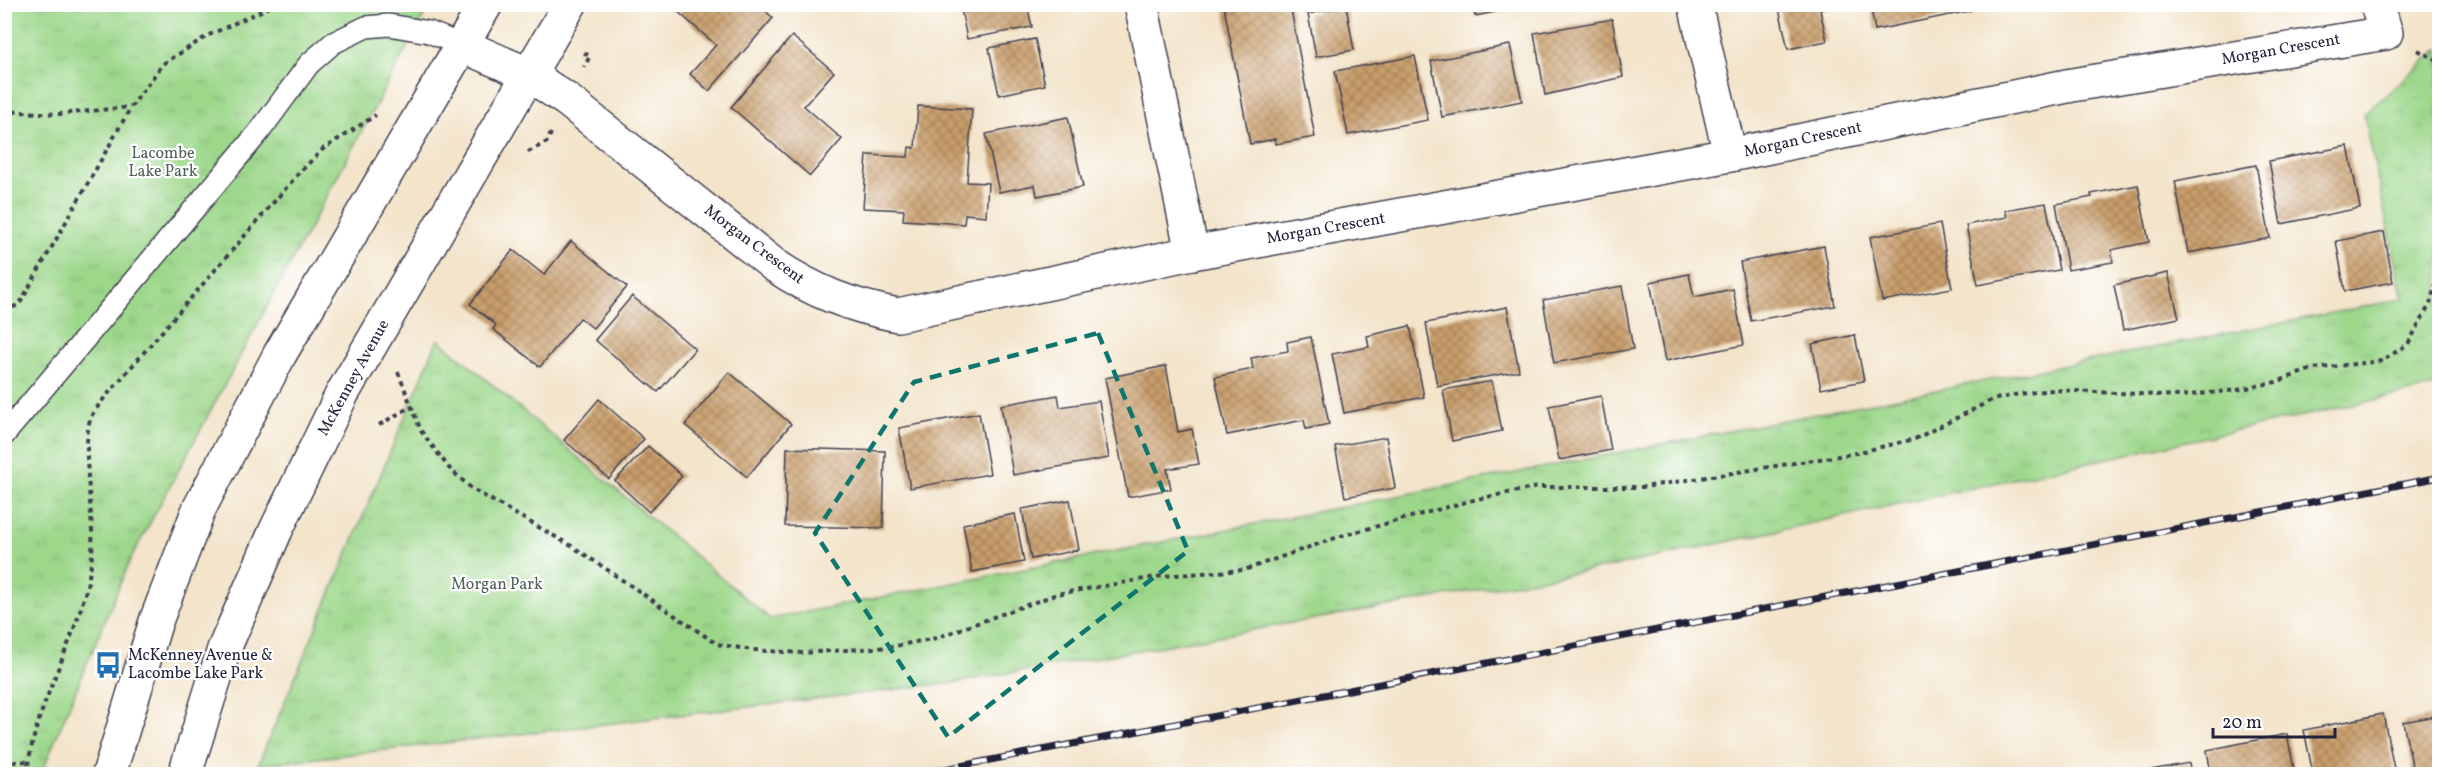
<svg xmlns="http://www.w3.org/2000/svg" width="2444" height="779" viewBox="0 0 2444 779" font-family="Vollkorn,serif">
  <defs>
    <pattern id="park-tufts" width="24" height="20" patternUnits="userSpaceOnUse" patternTransform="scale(1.5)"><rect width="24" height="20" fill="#9cd78a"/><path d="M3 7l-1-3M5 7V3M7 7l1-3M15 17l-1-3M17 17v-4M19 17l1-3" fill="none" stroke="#86b878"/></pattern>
    <pattern id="building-cross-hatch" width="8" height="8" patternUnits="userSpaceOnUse" patternTransform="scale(1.5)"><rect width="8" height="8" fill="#c99e6a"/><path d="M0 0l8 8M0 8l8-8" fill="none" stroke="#a38058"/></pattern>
  </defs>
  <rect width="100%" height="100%" fill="#fff"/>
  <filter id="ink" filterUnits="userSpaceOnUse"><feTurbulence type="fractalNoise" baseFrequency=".0167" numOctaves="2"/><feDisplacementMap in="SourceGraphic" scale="12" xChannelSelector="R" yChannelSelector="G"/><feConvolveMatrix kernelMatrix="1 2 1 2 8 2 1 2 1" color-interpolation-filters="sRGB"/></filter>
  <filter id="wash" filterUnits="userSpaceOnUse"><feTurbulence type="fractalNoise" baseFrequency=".008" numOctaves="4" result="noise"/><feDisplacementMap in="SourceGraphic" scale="24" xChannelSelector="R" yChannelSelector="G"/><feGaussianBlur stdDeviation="1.35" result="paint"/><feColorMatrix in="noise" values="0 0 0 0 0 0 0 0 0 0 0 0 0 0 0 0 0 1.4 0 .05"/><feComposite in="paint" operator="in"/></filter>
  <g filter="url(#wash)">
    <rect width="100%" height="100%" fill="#f3e4ca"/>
    <g fill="url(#park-tufts)" stroke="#5f7c62" stroke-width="1.5">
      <path d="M5 5H430L130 560 41 774H5Z"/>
      <path d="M2439 49V386L1625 564 959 682 258 765 438 339 770 619 2403 299 2364 114Z"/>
    </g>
    <g id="blocks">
      <g fill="url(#building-cross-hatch)">
        <path d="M669 4H758L773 18 709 91 690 74 716 45Z"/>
        <path d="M960 4H1027L1032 27 967 39Z"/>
        <path d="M1239 4H1290L1315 137 1276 144 1275 139 1250 144 1224 7Z"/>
        <path d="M1473 4H1519L1520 7 1475 16Z"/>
        <path d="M1778 4H1840V5L1820 10 1827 41 1788 49Z"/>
        <path d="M1870 4H1969L1970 11 1875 30Z"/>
        <path d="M1346 6 1354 50 1316 57 1308 14Z"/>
        <path d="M1612 19 1623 77 1545 95 1534 33Z"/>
        <path d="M792 36 834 72 804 106 842 139 810 176 731 107Z"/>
        <path d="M1035 39 1045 85 999 95 989 48Z"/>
        <path d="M1510 45 1522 101 1442 117 1431 61Z"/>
        <path d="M1415 56 1428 120 1348 135 1335 71Z"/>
        <path d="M918 106 972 109 967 182 988 183 986 216 965 214 964 224 903 220 904 210 863 208 867 155 908 157 909 147 915 148Z"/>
        <path d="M1068 117 1083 187 1037 196 1035 185 999 192 986 134Z"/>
        <path d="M2348 146 2360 208 2281 224 2269 161Z"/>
        <path d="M2256 165 2270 238 2188 253 2175 181Z"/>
        <path d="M2138 185 2149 242 2111 250 2113 262 2068 270 2056 204 2092 197 2091 194Z"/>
        <path d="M2046 203 2059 270 1978 285 1966 225 2007 217 2005 210Z"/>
        <path d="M1940 224 1952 288 1882 301 1870 237Z"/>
        <path d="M2384 232 2393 282 2345 291 2336 241Z"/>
        <path d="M571 241 627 287 593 328 580 318 540 367 493 329 496 325 470 304 513 250 544 275Z"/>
        <path d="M1824 246 1835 306 1751 321 1740 262Z"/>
        <path d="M2168 273 2179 318 2123 330 2114 285Z"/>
        <path d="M1689 274 1694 297 1733 289 1744 345 1665 361 1650 282Z"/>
        <path d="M1622 286 1633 349 1554 363 1543 300Z"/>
        <path d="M632 296 695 349 658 392 595 340Z"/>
        <path d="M1507 307 1519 371 1437 386 1426 323Z"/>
        <path d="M1410 326 1424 397 1344 413 1332 354 1369 347 1367 336Z"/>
        <path d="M1855 335 1864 381 1821 389 1812 344Z"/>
        <path d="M1311 337 1329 424 1306 429 1304 420 1227 435 1215 377 1253 369 1251 358 1288 351 1287 342Z"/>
        <path d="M1166 366 1178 432 1192 429 1199 464 1167 469 1171 489 1128 497 1105 378Z"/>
        <path d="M729 372 791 424 747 477 685 425Z"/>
        <path d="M1492 381 1502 431 1452 441 1443 390Z"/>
        <path d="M1058 395 1060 407 1099 401 1109 458 1013 475 1001 405Z"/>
        <path d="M1601 396 1611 450 1559 460 1549 406Z"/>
        <path d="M599 399 644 439 609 479 564 440Z"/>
        <path d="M979 413 990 474 910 488 899 428Z"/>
        <path d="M1386 437 1395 488 1345 497 1335 446Z"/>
        <path d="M648 446 682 476 649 512 615 481Z"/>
        <path d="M787 448 885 451 883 528 785 526Z"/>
        <path d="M1070 500 1079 550 1031 559 1022 509Z"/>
        <path d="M1015 514 1024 562 972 572 963 524Z"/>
        <path d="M2383 714 2395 774H2313L2304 730Z"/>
        <path d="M2440 715V774H2414L2403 722Z"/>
        <path d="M2287 734 2295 774H2211L2207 750Z"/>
        <path d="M2189 763 2191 774H2135L2134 773Z"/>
      </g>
    </g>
  </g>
  <g filter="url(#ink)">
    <use href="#blocks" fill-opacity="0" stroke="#413f50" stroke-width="1.5"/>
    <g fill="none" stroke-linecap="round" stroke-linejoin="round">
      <defs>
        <path id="service" d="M4 435 259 132 309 64 333 43 366 27 389 25 429 32 461 45"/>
        <g id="minor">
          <path d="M1141 4 1192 253"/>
          <path d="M1695 4 1730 155"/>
          <path d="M461 45 530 75 567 100 774 265C814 292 851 306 898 315L1192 253 1730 155 2072 85 2386 33 2377 4"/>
        </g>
        <g id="secondary">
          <path d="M109 774 156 621 199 509 280 354 486 4"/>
          <path d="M185 774 224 649 276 530 342 394 570 4"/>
        </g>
      </defs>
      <use href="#service" stroke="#413f50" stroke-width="24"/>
      <use href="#minor" stroke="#413f50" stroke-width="36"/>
      <use href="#secondary" stroke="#413f50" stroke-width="36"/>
      <g stroke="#413f50" stroke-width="4" stroke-dasharray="4.5 4.5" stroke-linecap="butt">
        <path d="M2418 50 2440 62"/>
        <path d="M584 53 590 56 584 67"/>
        <path d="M4 111 60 114 130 107"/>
        <path d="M528 152 547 142 551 133"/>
        <path d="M4 310 19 305 131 107 163 64 207 36 276 4"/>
        <path d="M398 372 421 431 449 468 472 489 575 548 717 644 752 650 802 653 890 647 936 638 1057 594 1162 576 1244 570 1341 536 1477 499 1538 487H1644L1851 454 1915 439 1992 400 2019 394 2053 390 2181 396 2237 390 2276 382 2312 369 2382 361 2408 344 2430 304 2440 270"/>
        <path d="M379 425 410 407"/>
        <path d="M4 763 28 761"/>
        <path d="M27 774C35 697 85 632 92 555 95 521 80 444 91 417 93 412 98 407 101 402L299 173 323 149 376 115"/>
      </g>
      <use href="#service" stroke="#fff" stroke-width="21"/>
      <use href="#minor" stroke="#fff" stroke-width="33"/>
      <use href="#secondary" stroke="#fff" stroke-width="33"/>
      <defs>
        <path id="rail" d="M919 774 2440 477"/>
      </defs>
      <use href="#rail" stroke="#22223b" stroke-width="7"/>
      <use href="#rail" stroke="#fff" stroke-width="4.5" stroke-dasharray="14" stroke-linecap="butt"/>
    </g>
  </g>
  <path fill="none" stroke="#0f766e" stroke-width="4.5" stroke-dasharray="12 8" stroke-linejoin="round" d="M1098 333 1188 551 948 737 815 533 914 382Z"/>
  <defs>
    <symbol id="bus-bare" viewBox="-9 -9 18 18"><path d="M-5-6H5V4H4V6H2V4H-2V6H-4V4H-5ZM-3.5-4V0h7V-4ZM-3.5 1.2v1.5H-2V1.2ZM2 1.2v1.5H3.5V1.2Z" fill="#1f6fb2" stroke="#fff" stroke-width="2.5" paint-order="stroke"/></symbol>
  </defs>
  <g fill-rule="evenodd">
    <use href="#bus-bare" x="89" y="646" width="38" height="38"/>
  </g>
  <g text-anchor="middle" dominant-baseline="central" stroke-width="4.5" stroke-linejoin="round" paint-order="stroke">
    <g font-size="16" fill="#22223b" stroke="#fff">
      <text transform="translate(2281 50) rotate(-10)">Morgan Crescent</text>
      <text transform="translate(1803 140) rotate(-12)">Morgan Crescent</text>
      <text transform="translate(1326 229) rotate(-10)">Morgan Crescent</text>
      <text transform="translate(754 245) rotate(37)">Morgan Crescent</text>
      <text transform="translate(354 378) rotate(-61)">McKenney Avenue</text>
    </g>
    <g font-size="16" fill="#4d6157" stroke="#fff">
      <text x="163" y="154">Lacombe<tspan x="163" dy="18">Lake Park</tspan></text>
      <text x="497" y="585">Morgan Park</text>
    </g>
    <g font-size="16" fill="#22223b" stroke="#fff" text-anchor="start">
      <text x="128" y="656">McKenney Avenue &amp;<tspan x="128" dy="18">Lacombe Lake Park</tspan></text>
    </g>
  </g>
  <rect width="2444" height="779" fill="none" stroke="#fff" stroke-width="24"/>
  <path d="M2213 728v9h122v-9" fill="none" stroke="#22223b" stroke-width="3"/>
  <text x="2222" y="728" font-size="18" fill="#22223b" stroke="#ffffff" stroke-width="4.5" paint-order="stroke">20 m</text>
</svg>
